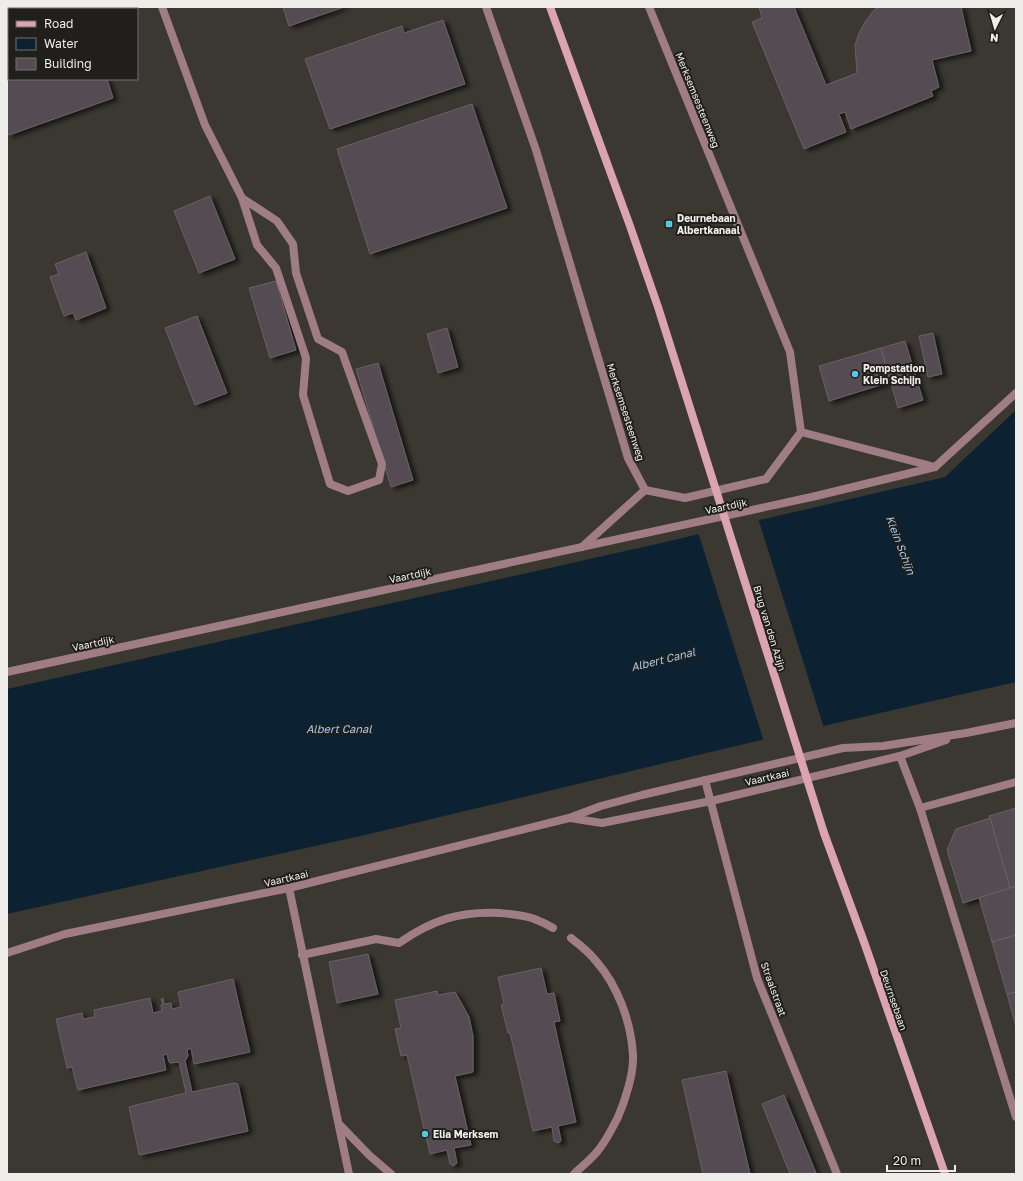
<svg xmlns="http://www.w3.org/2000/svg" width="1023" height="1181" viewBox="0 0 1023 1181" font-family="'Golos Text',sans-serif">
  <defs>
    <filter id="shadow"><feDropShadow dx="4.5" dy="2.5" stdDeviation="2" flood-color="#0009"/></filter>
  </defs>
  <rect width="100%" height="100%" fill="#3a3830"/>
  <path fill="#0c2232" d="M1016 410V682L723 749 365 835 7 914V689L661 543 945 477Z"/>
  <path fill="#3a3830" d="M758 518 824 728 764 742 698 532Z"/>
  <g fill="#544c52" stroke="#686166" filter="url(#shadow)">
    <path d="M7 7H61V9H9V79H107L113 98 9 135 7 130Z"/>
    <path d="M283 7H344L289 26Z"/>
    <path d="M759 7H794L826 85 857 73 855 45 859 33 865 22 874 10 879 7H961L971 51 932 60 939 87 931 91 933 96 851 129 845 112 839 114 846 132 804 149 752 22 762 18Z"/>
    <path d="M443 20 465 84 330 129 305 59 402 26 404 33Z"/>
    <path d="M472 104 507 208 370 254 337 149Z"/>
    <path d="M210 196 235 259 199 273 174 211Z"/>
    <path d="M86 252 106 308 76 320 73 313 64 316 50 277 59 274 55 264Z"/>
    <path d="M276 281 296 350 270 358 249 288Z"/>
    <path d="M197 316 227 393 195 405 165 328Z"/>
    <path d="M447 328 458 367 438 373 427 334Z"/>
    <path d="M933 333 942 374 928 377 919 336Z"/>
    <path d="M905 341 923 400 898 408 881 348Z"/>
    <path d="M881 348 890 382 829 401 819 366Z"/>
    <path d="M378 363 413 480 391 487 356 369Z"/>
    <path d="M1016 808V886L1010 888 989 816Z"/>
    <path d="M990 818 1010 888 963 903 947 850 956 829Z"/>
    <path d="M1016 886V935L992 942 979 898Z"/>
    <path d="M1016 935V992L1007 994 992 942Z"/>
    <path d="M368 954 378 994 337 1003 329 962Z"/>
    <path d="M541 968 547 994 554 993 560 1021 554 1022 576 1122 558 1126 561 1140V1141L558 1143 554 1141 552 1127 533 1131 510 1033H508L501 1005 504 1004 498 977Z"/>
    <path d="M233 979 250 1052 194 1064 191 1048 187 1050 188 1056 185 1061 192 1092 234 1083 238 1084 248 1131 140 1155 139 1154 129 1107 132 1106 186 1093 179 1062 170 1063 169 1062 167 1054 163 1055 166 1070 78 1090 72 1067 67 1068 56 1019 82 1013 83 1019 95 1017 94 1010 150 998 153 1013 162 1011 161 1005 163 1004 161 999 163 998 164 1004 171 1003 172 1009 181 1007 178 992Z"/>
    <path d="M437 991 438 995 455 992 462 1004 469 1017 473 1036V1072L455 1076 471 1145 454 1148 457 1163 453 1166 450 1164 447 1150 430 1154 407 1055 401 1056 395 1029 401 1028 395 1000Z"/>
    <path d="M1016 992V1027L1007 994Z"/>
    <path d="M726 1071 750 1174H703L682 1080Z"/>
    <path d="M784 1095 816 1173 814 1174H790L762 1104Z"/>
  </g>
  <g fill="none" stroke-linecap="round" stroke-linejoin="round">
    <g stroke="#a07d85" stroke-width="8">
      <path d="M162 7 205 125 242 198 257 245 276 268 306 358 303 395 330 484 348 491 379 480 382 464 342 352 318 339 296 273 293 244 277 221 242 198"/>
      <path d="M816 496 935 467 1016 393"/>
      <path d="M289 888 349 1174"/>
      <path d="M571 938C580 945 589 952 596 961 618 986 631 1022 633 1055 634 1073 625 1101 618 1117 612 1129 605 1143 596 1153 589 1161 581 1167 574 1174"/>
      <path d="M302 955 376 939 399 943C432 920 459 911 500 913 512 914 526 915 537 920 542 922 548 925 553 928"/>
      <path d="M339 1124 369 1155 391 1174"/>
    </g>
    <g stroke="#a07d85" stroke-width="8">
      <path d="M486 7 536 150 628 458 645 490 685 498 766 479 801 432 790 352 649 7"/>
      <path d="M801 432 935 467"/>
      <path d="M582 547 645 490"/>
      <path d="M7 672 816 496"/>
      <path d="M900 756 920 808"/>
      <path d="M705 780 757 978 837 1174"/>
      <path d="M1016 782 920 808 1016 1117"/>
    </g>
    <g stroke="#a07d85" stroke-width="8">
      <path d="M570 818 602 823 711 801 900 756 946 740"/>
      <path d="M7 953 65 934 289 888 569 818 601 806 642 795 843 748 883 746 966 733 1016 723"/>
    </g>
    <g stroke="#dca3b0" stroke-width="8">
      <path d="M550 7 630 226 658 307 697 430"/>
      <path d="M824 833 864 942 945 1174"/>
    </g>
    <path stroke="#dca3b0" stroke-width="8" d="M697 430 824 833"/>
  </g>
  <g fill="#57c9e2" stroke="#201f1c" stroke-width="1.5">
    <rect x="665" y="220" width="8" height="8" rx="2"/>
    <circle cx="855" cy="374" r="4"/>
    <circle cx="425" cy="1134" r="4"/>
  </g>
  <g text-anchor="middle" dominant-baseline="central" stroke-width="4" stroke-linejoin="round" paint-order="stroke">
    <g font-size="10" fill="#eeede9" stroke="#201f1c">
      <text transform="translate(698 100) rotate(68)">Merksemsesteenweg</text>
      <text transform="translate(626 412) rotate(72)">Merksemsesteenweg</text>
      <text transform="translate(726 506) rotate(-12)">Vaartdijk</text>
      <text transform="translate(410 575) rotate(-12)">Vaartdijk</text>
      <text transform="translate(770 628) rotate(73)">Brug van den Azijn</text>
      <text transform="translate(93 643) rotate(-12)">Vaartdijk</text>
      <text transform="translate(767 777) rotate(-13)">Vaartkaai</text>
      <text transform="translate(286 878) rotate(-13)">Vaartkaai</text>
      <text transform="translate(774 989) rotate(70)">Straalstraat</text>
      <text transform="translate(894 1000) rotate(71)">Deurnsebaan</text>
    </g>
    <g font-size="10" font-weight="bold" fill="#eeede9" stroke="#201f1c" text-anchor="start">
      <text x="677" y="218">Deurnebaan<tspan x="677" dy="12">Albertkanaal</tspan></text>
      <text x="863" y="368">Pompstation<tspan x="863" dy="12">Klein Schijn</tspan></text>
      <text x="433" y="1134">Elia Merksem</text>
    </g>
    <g font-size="11" font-style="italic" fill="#9dcbf1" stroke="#201f1c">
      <text transform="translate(901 545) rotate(69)">Klein Schijn</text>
      <text transform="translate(663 659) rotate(-14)">Albert Canal</text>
      <text x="339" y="728">Albert Canal</text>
    </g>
  </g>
  <rect width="1023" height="1181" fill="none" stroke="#eeede9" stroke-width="16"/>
  <rect x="8" y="8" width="130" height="72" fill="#201f1c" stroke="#72716e"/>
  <rect x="16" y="21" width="20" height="6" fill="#dca3b0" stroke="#72716e"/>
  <text x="44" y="28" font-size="12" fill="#eeede9">Road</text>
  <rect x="16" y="38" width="20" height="12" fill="#0c2232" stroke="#72716e"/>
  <text x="44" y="48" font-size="12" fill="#eeede9">Water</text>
  <rect x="16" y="58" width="20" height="12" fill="#544c52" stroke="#72716e"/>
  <text x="44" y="68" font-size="12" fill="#eeede9">Building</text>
  <g transform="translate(995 28) rotate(185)" stroke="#201f1c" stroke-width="3" paint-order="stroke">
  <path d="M0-3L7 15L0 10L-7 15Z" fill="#eeede9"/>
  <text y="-6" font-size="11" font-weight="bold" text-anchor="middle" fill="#eeede9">N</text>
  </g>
  <path d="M887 1165v6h68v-6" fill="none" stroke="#eeede9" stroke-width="2"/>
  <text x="893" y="1165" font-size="12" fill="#eeede9" stroke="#201f1c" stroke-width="3" paint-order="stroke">20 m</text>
</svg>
